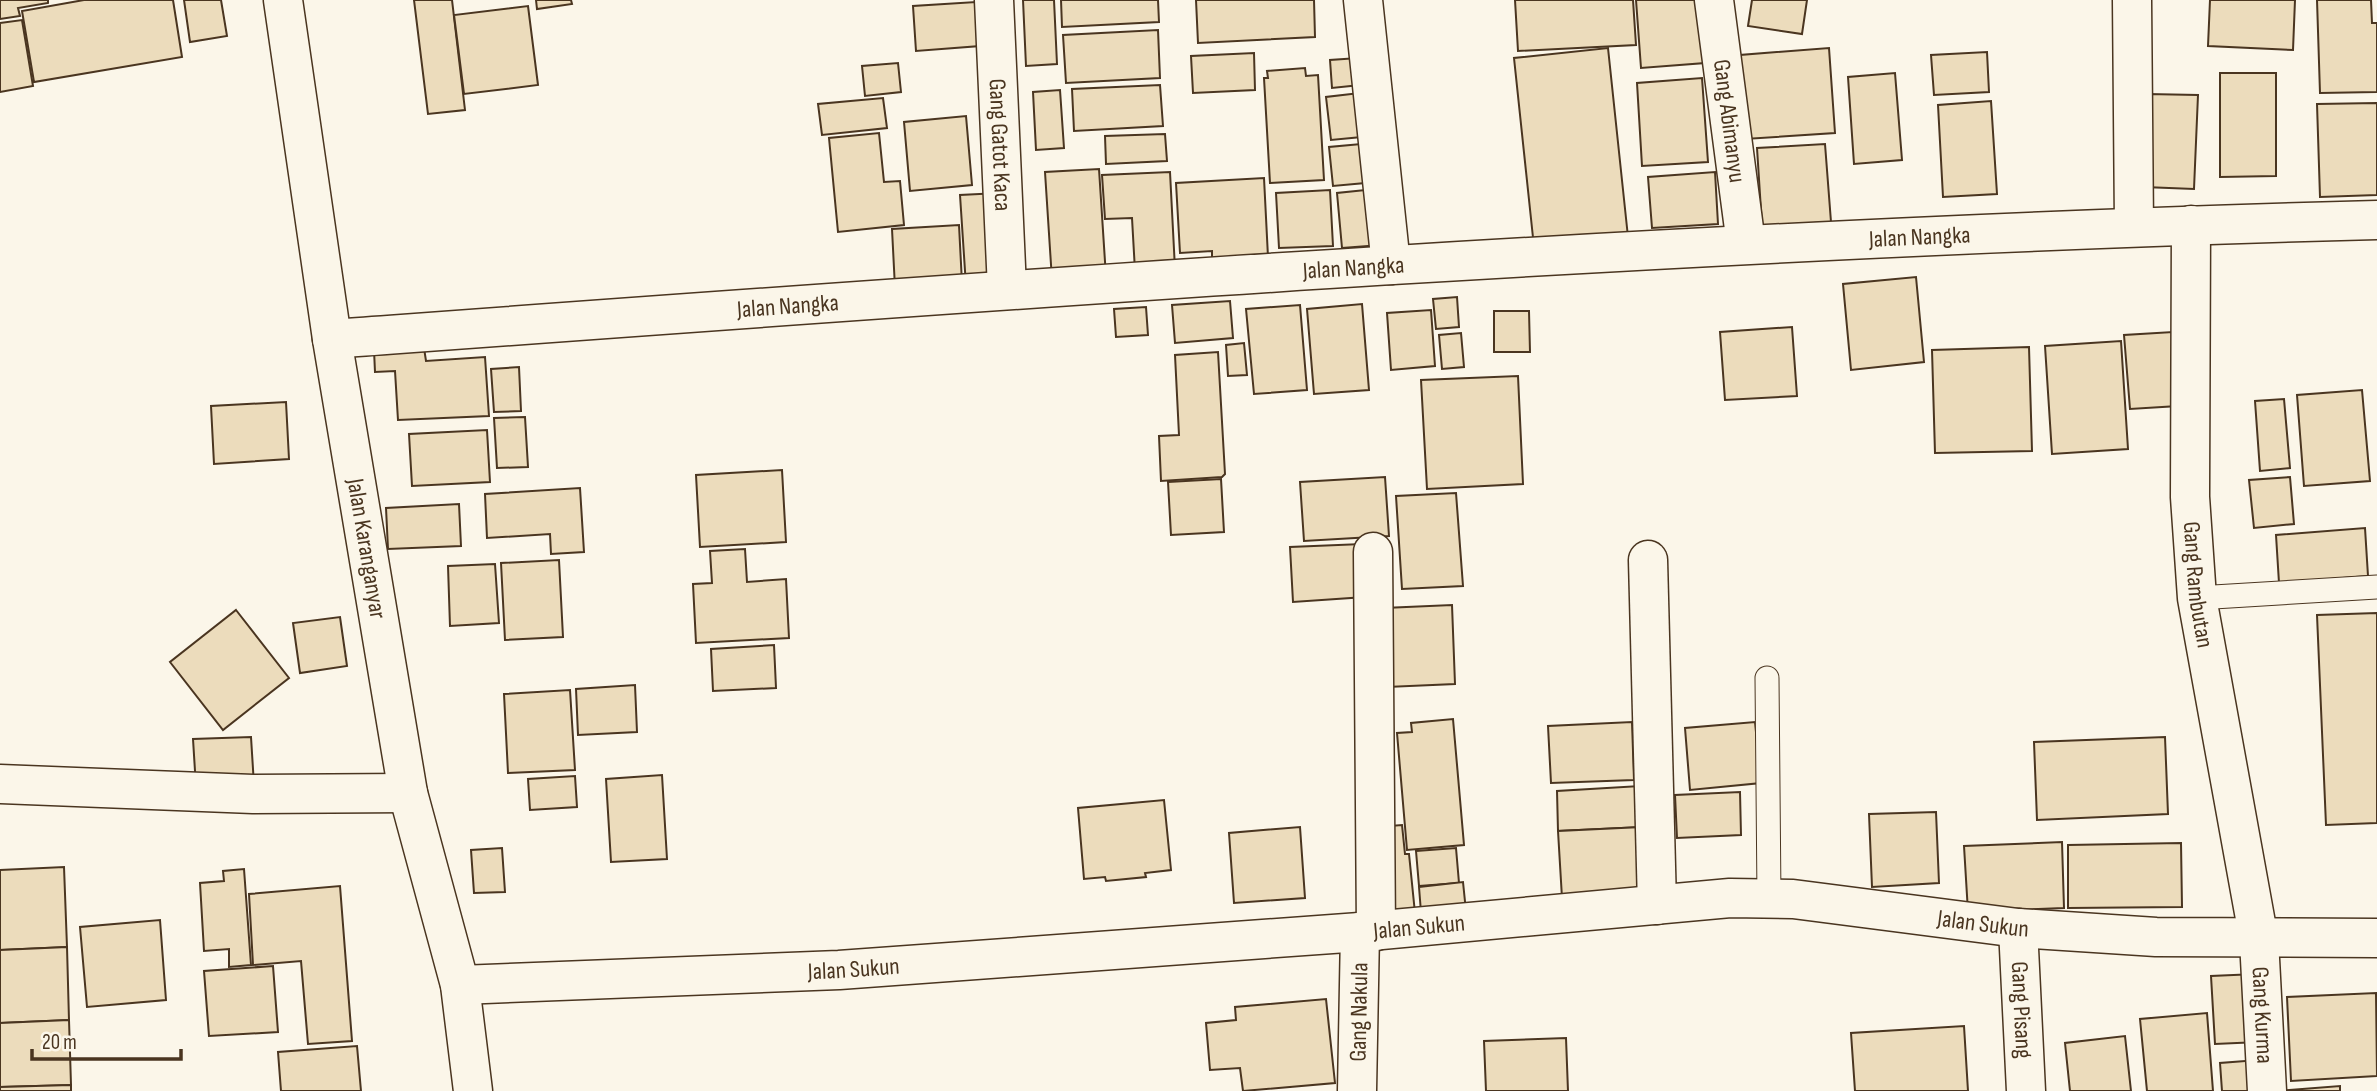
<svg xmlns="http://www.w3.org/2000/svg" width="2377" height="1091" viewBox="0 0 2377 1091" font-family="'Sofia Sans Condensed',sans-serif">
  <rect width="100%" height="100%" fill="#fbf6e9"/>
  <g fill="#ecdcbc" stroke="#4a3520" stroke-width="2">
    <path d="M0 0H48V3L18 8 20 16 0 19Z"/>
    <path d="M84 0H173L182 57 34 82 22 11Z"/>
    <path d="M184 0H221L227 36 190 42Z"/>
    <path d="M414 0H452L465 110 428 114Z"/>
    <path d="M536 0H571L572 4 537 9Z"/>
    <path d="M1023 0H1054L1057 64 1026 66Z"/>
    <path d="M1061 0H1158L1159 22 1062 27Z"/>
    <path d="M1196 0H1314L1315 37 1198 43Z"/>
    <path d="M1515 0H1633L1636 45 1518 51Z"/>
    <path d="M1636 0H1701L1705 63 1641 68Z"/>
    <path d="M1752 0H1807L1802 34 1748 26Z"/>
    <path d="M2210 0H2295L2293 50 2208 46Z"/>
    <path d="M2317 0H2371L2372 23H2377V92L2320 93Z"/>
    <path d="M976 2 980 46 916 51 913 6Z"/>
    <path d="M528 6 538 85 464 94 454 15Z"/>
    <path d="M22 20 33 86 0 92V23Z"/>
    <path d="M1158 30 1160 78 1066 83 1063 35Z"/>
    <path d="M1608 48 1628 237 1534 247 1514 58Z"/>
    <path d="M1829 48 1835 133 1745 139 1740 55Z"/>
    <path d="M1987 52 1989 92 1934 95 1931 55Z"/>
    <path d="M1254 53 1255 90 1193 93 1191 56Z"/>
    <path d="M1358 58 1360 85 1332 88 1330 60Z"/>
    <path d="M898 63 901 92 865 96 862 66Z"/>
    <path d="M1305 68 1306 76 1318 75 1324 180 1270 183 1264 78H1268L1267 71Z"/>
    <path d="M1895 73 1902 160 1854 164 1848 77Z"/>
    <path d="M2220 73H2276V176L2220 177Z"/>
    <path d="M1702 78 1708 162 1642 166 1637 83Z"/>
    <path d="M1160 85 1163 126 1074 131 1072 89Z"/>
    <path d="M1060 90 1064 148 1036 150 1033 92Z"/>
    <path d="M1368 92 1372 136 1331 140 1326 97Z"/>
    <path d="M2147 94 2198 95 2194 189 2144 187Z"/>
    <path d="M883 98 887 128 822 135 818 104Z"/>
    <path d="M1991 101 1997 194 1943 197 1938 105Z"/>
    <path d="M2377 103V195L2320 197 2317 104Z"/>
    <path d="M966 116 972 185 910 191 904 122Z"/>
    <path d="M879 133 884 182 900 181 904 225 838 232 829 138Z"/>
    <path d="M1165 134 1167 161 1106 164 1105 136Z"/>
    <path d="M1372 143 1376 182 1333 186 1329 147Z"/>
    <path d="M1825 144 1831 222 1762 226 1757 148Z"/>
    <path d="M1099 169 1106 277 1052 280 1045 172Z"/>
    <path d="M1170 172 1175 269 1135 271 1132 218 1105 219 1102 175Z"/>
    <path d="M1715 172 1718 224 1652 228 1648 177Z"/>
    <path d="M1264 178 1268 257 1212 260V251L1180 253 1176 183Z"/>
    <path d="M1375 189 1381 245 1342 248 1337 193Z"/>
    <path d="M1330 190 1333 246 1279 248 1276 193Z"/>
    <path d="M999 193 1004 285 966 286 960 195Z"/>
    <path d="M959 225 962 283 895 288 892 229Z"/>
    <path d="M1916 277 1924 362 1851 370 1843 284Z"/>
    <path d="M1457 297 1459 327 1436 329 1433 299Z"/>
    <path d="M1230 301 1233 338 1175 343 1172 305Z"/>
    <path d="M1362 304 1369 390 1314 394 1307 309Z"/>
    <path d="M1300 305 1307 390 1254 394 1246 309Z"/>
    <path d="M1146 307 1148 335 1116 337 1114 309Z"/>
    <path d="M1431 310 1435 366 1391 370 1387 313Z"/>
    <path d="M1494 311H1529L1530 352H1494Z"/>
    <path d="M1792 327 1797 396 1725 400 1720 332Z"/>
    <path d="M2173 332 2178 406 2130 409 2124 335Z"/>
    <path d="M1461 333 1464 367 1442 369 1439 335Z"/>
    <path d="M2121 341 2128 449 2052 454 2045 346Z"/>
    <path d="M1244 343 1247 375 1228 376 1226 345Z"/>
    <path d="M2029 347 2032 451 1935 453 1932 350Z"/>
    <path d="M424 348 426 361 485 357 489 416 398 420 395 371 375 372 374 350Z"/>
    <path d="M1218 352 1225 474 1222 477 1161 481 1159 436 1179 435 1175 355Z"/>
    <path d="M519 367 521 411 494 412 491 369Z"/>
    <path d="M1518 376 1523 484 1427 489 1421 380Z"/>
    <path d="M2362 390 2370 481 2304 486 2297 395Z"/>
    <path d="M2284 399 2290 468 2260 471 2255 401Z"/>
    <path d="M286 402 289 459 214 464 211 406Z"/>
    <path d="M525 417 528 467 497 468 494 418Z"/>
    <path d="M487 430 490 482 412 486 409 434Z"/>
    <path d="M782 470 786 542 700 547 696 475Z"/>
    <path d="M1385 477 1389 536 1304 541 1300 482Z"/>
    <path d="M2290 477 2294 524 2254 528 2249 480Z"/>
    <path d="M1221 479 1224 532 1171 535 1168 482Z"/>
    <path d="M580 488 584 552 551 554 550 534 487 538 485 494Z"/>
    <path d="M1456 493 1463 586 1402 589 1396 496Z"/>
    <path d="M459 504 461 546 388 549 386 508Z"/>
    <path d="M2365 528 2368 576 2279 583 2276 535Z"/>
    <path d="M1362 544 1365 597 1293 602 1290 547Z"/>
    <path d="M745 549 747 582 786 579 789 638 696 643 693 584 712 583 710 551Z"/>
    <path d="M559 560 563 637 505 640 501 563Z"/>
    <path d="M495 564 499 623 450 626 448 566Z"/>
    <path d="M1452 605 1455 684 1387 687 1384 608Z"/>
    <path d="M236 610 289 678 223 730 170 662Z"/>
    <path d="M2377 613V823L2326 825 2317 615Z"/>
    <path d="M340 617 347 666 300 673 293 623Z"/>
    <path d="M774 645 776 688 713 691 711 649Z"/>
    <path d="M635 685 637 732 578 735 576 689Z"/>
    <path d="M570 690 575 770 508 773 504 694Z"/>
    <path d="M1453 719 1464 845 1407 850 1397 733 1412 732 1411 723Z"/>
    <path d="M1632 722 1634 780 1551 783 1548 726Z"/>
    <path d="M1755 722 1761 783 1690 790 1685 728Z"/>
    <path d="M251 737 254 785 196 787 193 739Z"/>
    <path d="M2165 737 2168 814 2037 820 2034 742Z"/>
    <path d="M662 775 667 859 611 862 606 779Z"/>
    <path d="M575 776 577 807 530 810 528 779Z"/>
    <path d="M1640 786 1642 827 1558 831 1557 791Z"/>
    <path d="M1740 792 1741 835 1677 838 1675 795Z"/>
    <path d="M1164 800 1171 870 1145 873 1146 877 1106 881 1105 877 1084 879 1078 808Z"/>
    <path d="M1936 812 1939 883 1872 887 1869 814Z"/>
    <path d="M1402 825 1405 854H1409L1416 923 1386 925 1377 827Z"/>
    <path d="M1300 827 1305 898 1234 903 1229 833Z"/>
    <path d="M1642 827 1645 894 1562 898 1558 831Z"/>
    <path d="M2062 842 2064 908 1968 912 1964 846Z"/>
    <path d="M2181 843 2182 907 2068 908V845Z"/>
    <path d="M502 848 505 892 474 893 471 850Z"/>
    <path d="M1456 848 1459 883 1419 886 1416 851Z"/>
    <path d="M64 867 67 947 0 950V870Z"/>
    <path d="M244 869 251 965 229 967V949L204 951 200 883 224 881 223 871Z"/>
    <path d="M1463 882 1467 921 1422 925 1419 887Z"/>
    <path d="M340 886 352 1041 308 1044 301 961 253 965 249 894Z"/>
    <path d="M160 920 166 1000 87 1007 80 927Z"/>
    <path d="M67 947 69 1020 0 1023V950Z"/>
    <path d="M273 966 278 1032 209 1036 204 971Z"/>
    <path d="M2256 974 2259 1042 2215 1044 2211 976Z"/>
    <path d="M2376 993 2377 1076 2291 1081 2287 997Z"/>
    <path d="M1326 999 1335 1083 1243 1091 1240 1068 1210 1070 1206 1023 1236 1020 1235 1007Z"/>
    <path d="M2207 1013 2213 1091H2147L2140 1019Z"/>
    <path d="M69 1020 71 1085 0 1087V1023Z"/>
    <path d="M1964 1026 1968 1091H1855L1851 1033Z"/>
    <path d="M2125 1036 2131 1091H2070L2065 1043Z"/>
    <path d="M1566 1038 1568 1091H1486L1484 1041Z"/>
    <path d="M357 1046 361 1091H281L278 1052Z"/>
    <path d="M2258 1060 2261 1091H2222L2220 1063Z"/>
    <path d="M71 1085V1091H0V1087Z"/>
    <path d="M2340 1086V1091H2277Z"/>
  </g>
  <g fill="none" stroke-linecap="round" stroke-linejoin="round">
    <defs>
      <g id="lane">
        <path d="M2197 598 2377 587"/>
        <path d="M1767 678 1769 898"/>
      </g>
      <g id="street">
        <path id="s1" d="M283 0 332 339 408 793 460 985 473 1091"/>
        <path id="s2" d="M994 0 1007 289"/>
        <path d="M1363 0 1391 265"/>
        <path id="s3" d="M1714 0 1746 244"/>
        <path d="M2132 0 2134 227"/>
        <path id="s4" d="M2191 225 2190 497 2197 598 2259 940 2267 1091"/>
        <path id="s5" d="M332 339C1013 289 1694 238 2377 220"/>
        <path d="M1373 552 1376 931"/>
        <path d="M1648 560 1657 905"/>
        <path d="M0 784 253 794 408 793"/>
        <path id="s6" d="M2018 928 2026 1091"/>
        <path id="s7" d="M460 985 839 970 1360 932 1730 898 1793 899 2018 928 2156 937 2377 938"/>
        <path id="s8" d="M1357 1091 1360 932"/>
      </g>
    </defs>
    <use href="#lane" stroke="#4a3520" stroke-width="25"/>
    <use href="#street" stroke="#4a3520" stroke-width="41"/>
    <use href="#lane" stroke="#fbf6e9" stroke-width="23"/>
    <use href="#street" stroke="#fbf6e9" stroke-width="38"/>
  </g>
  <g text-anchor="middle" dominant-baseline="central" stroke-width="5" stroke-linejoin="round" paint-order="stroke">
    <g font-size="24" fill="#4a3520" stroke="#fbf6e9">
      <text stroke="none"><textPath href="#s3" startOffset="122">Gang Abimanyu</textPath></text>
      <text stroke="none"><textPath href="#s2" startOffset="145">Gang Gatot Kaca</textPath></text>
      <text stroke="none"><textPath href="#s5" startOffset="1591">Jalan Nangka</textPath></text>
      <text stroke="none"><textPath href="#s5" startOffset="1024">Jalan Nangka</textPath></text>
      <text stroke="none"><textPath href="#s5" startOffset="457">Jalan Nangka</textPath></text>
      <text stroke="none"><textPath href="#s1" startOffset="555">Jalan Karanganyar</textPath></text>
      <text stroke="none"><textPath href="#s4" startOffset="360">Gang Rambutan</textPath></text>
      <text stroke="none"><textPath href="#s7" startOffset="1528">Jalan Sukun</textPath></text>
      <text stroke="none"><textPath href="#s7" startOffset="961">Jalan Sukun</textPath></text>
      <text stroke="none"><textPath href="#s7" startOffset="394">Jalan Sukun</textPath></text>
      <text stroke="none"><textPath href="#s6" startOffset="82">Gang Pisang</textPath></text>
      <text stroke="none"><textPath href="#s8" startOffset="79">Gang Nakula</textPath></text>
      <text stroke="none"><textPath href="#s4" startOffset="796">Gang Kurma</textPath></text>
    </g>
  </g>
  <path d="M32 1049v10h149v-10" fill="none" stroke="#4a3520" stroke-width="3.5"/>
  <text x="42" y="1049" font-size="21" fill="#4a3520" stroke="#fbf6e9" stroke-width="5" paint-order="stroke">20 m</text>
</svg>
